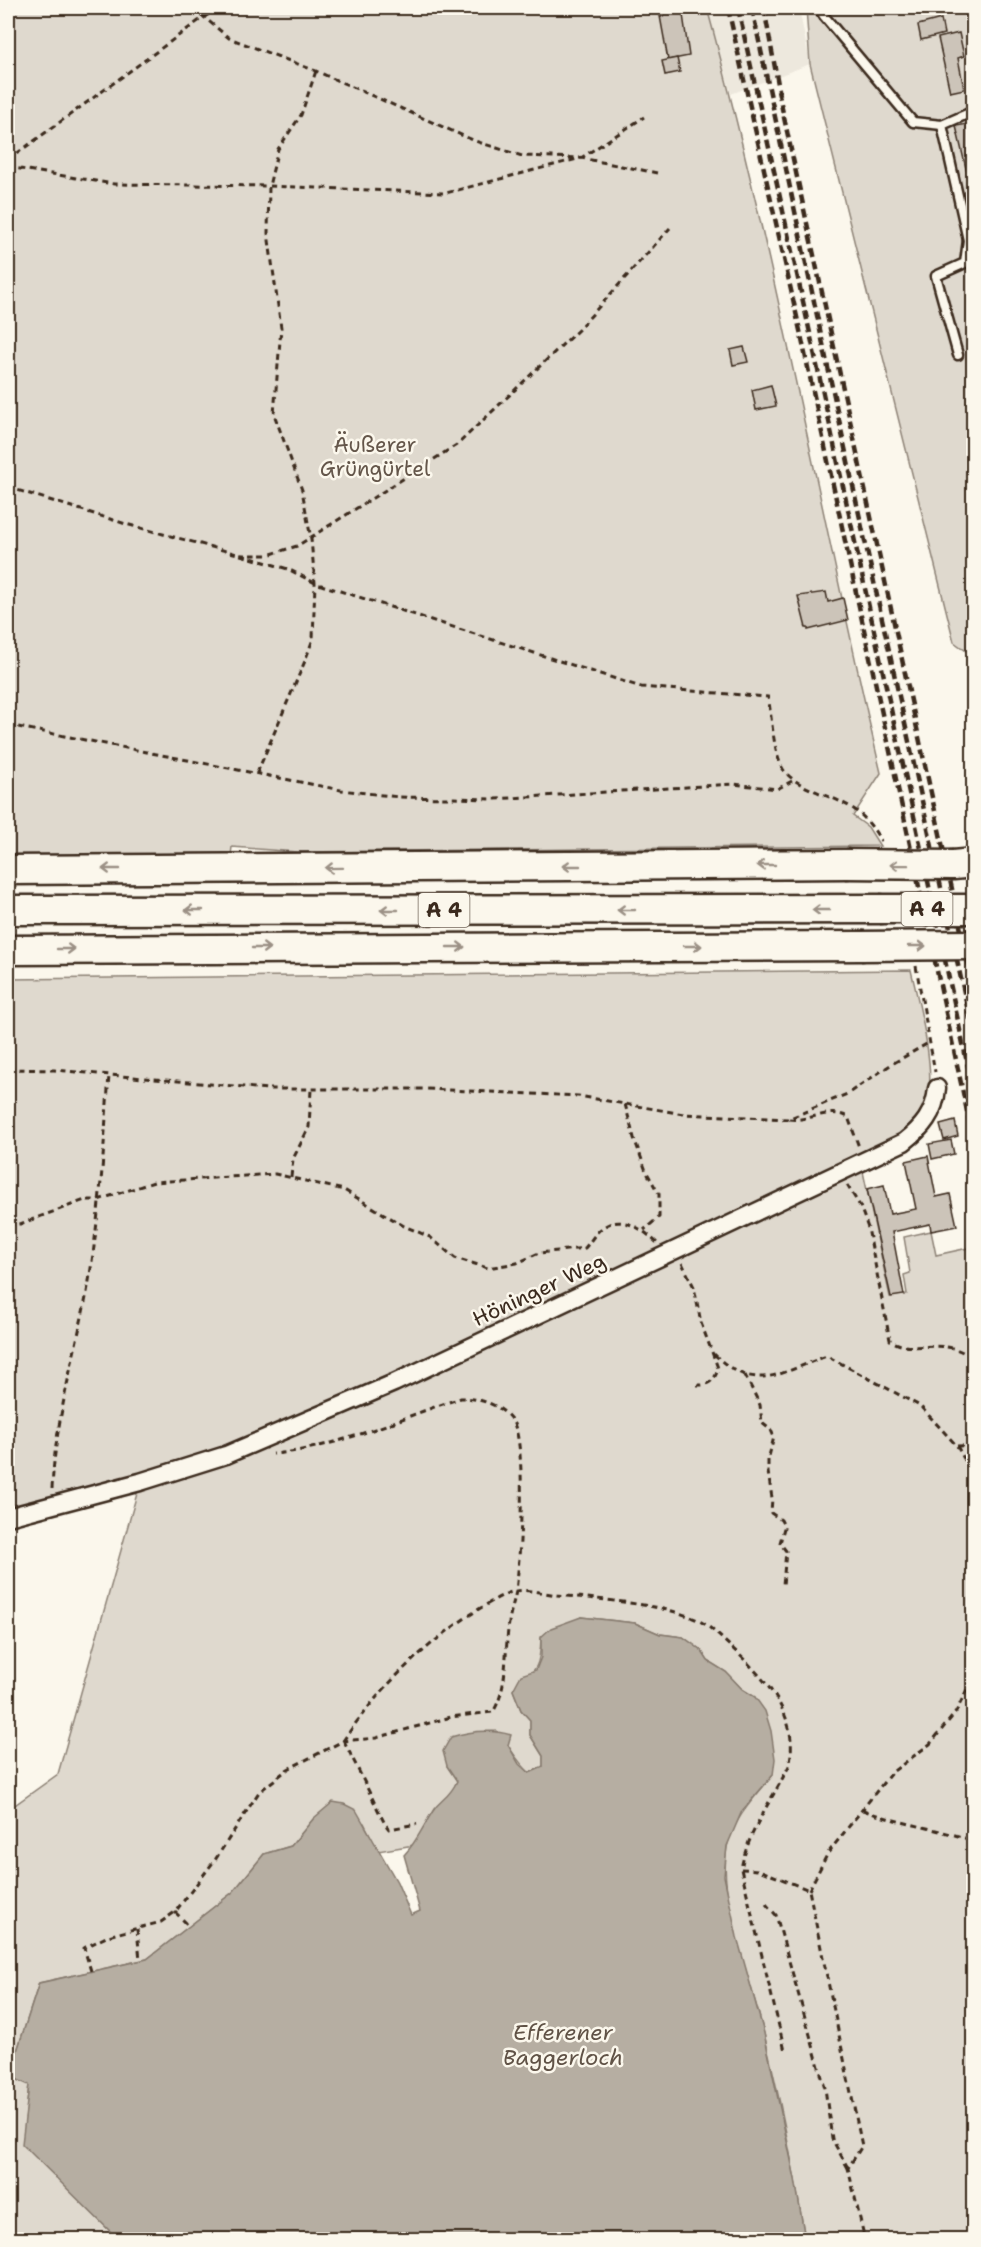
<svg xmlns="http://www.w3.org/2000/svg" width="981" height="2247" viewBox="0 0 981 2247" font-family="'Shantell Sans',sans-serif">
  <rect width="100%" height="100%" fill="#fbf7ec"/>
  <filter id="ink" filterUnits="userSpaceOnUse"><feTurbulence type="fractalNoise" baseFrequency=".0167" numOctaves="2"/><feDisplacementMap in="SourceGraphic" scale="12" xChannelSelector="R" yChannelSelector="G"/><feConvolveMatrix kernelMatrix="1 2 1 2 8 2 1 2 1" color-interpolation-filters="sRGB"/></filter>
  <g filter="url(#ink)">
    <path fill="#ede8dd" d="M707 8H799L810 64 731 94Z"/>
    <g fill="#dfd9ce" stroke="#8d8276" stroke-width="1.5">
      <path d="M8 8H707C776 260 821 518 881 773L853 816 868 827 880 846 298 852 232 847 231 855 8 857Z"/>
      <path d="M806 8H973V656L954 642 810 64Z"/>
      <path d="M911 970C918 1001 938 1074 926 1103 921 1115 910 1126 901 1136L491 1331 268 1430 224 1447 133 1475 8 1510V979Z"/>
      <path d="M862 1167 890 1297 907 1294 904 1275 910 1273 904 1237 931 1231 936 1255 973 1247V2239H805C794 2171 781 2102 764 2034 752 1982 717 1899 727 1847 733 1819 755 1797 773 1775L755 1697 742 1689 726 1672 708 1661 701 1650 683 1637 660 1634 635 1623 581 1617 541 1638C540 1669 536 1670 513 1690L521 1710 530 1720V1735L543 1756V1766L530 1773C516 1761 509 1745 497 1731L483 1732 447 1766 457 1781 452 1793 434 1809 414 1845 378 1851 364 1823 314 1818 291 1846 264 1854 233 1892 147 1959 39 1983 9 2076 29 2084 23 2143 118 2239H8V1810L58 1774 138 1490Z"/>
    </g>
    <path fill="#b6aea2" stroke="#85796d" stroke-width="1.5" d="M581 1617 635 1623 660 1634 683 1637 701 1650 708 1661 726 1672 742 1689 755 1697 765 1711 771 1731 775 1759 773 1775 742 1811 727 1846 724 1876 737 1937 764 2033 795 2179 805 2239H118L22 2144 29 2085 9 2076 39 1983 147 1959 233 1892 264 1854 291 1846 314 1818 333 1802 344 1804 356 1810 397 1882 411 1915 420 1911 404 1855C417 1842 423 1826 433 1811 441 1798 449 1799 457 1781L447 1766 443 1751 451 1737C470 1731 492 1729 511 1735L508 1745 519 1764 529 1773 543 1767V1756L530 1735V1720L521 1710 513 1690 521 1675 536 1670 541 1657V1637L551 1628Z"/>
    <g fill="#ccc4b9" stroke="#3b2a1e" stroke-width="1.5">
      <path d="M662 8H682L689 56 668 60 660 16H663Z"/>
      <path d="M941 19 944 34 921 40 918 25Z"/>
      <path d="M959 33 964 56 958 58 964 89 950 92 938 38Z"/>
      <path d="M677 58 680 72 665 75 662 61Z"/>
      <path d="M974 123V176L968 177 956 126Z"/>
      <path d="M744 347 748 362 733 365 730 350Z"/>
      <path d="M771 385 776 406 756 410 752 390Z"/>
      <path d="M826 592 828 602 843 598 848 620 808 630V628H806L798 596Z"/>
      <path d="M955 1121 958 1136 944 1140 940 1125Z"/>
      <path d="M951 1140 954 1154 932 1159 929 1144Z"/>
      <path d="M928 1156 936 1197 950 1194 957 1226 931 1231 930 1224 892 1232 904 1295 891 1297 867 1189 884 1185 890 1214 916 1209 906 1161Z"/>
    </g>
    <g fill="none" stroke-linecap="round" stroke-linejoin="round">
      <defs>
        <g id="service">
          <path d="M819 8 824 16 913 122 942 125"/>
          <path d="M974 111 942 125 968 240 974 239"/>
          <path d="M958 355 936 276 965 263 968 240"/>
        </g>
        <path id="minor" d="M8 1517 140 1482 226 1455 394 1383 904 1142C922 1128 935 1113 937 1088"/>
        <g id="motorway">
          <path d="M953 865 974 863"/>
          <path d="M8 870 846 864"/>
          <path d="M8 910 880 909"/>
          <path d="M8 950 861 946"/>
        </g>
      </defs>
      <use href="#service" stroke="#3b2a1e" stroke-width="13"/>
      <use href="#minor" stroke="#3b2a1e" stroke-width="21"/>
      <use href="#motorway" stroke="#3b2a1e" stroke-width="33"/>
      <g stroke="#3b2a1e" stroke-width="3" stroke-dasharray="6 4.5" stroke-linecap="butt">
        <path d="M193 8 229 38 316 71 475 141 522 156 581 158 657 173"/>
        <path d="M202 8 203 15"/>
        <path d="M8 160 204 17 220 8"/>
        <path d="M8 167 114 184 269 186 446 193 581 158 644 117"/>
        <path d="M8 489H14L126 524 241 555H268L297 546 458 444 579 329 670 228"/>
        <path d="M241 555 288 569 315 583 641 687 768 697C772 717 773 752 783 769 797 790 835 795 855 810 867 819 874 829 881 841"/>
        <path d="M8 725 341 790 399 797 495 799 734 784 777 789 794 780"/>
        <path d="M257 773 305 661 313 639 315 583 311 539 302 490 274 414 281 328 268 233 269 186 278 149 301 115 316 71"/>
        <path d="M916 966 935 1072"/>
        <path d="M8 1069 54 1070 267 1089H426L578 1096 684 1114 788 1119 847 1094 892 1064 930 1042"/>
        <path d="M625 1104 634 1138 646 1171 659 1194V1217L644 1230"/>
        <path d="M789 1119C809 1122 829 1107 848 1117L859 1147"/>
        <path d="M291 1177 293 1159 309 1127 311 1089"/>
        <path d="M847 1185 860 1206 868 1228 890 1340C915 1357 944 1333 974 1360"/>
        <path d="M8 1225 20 1224 85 1200H98L154 1182 275 1174 344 1190 404 1226 430 1237 455 1258 488 1268 517 1263 539 1253 585 1248C591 1241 597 1230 605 1226 623 1215 644 1230 657 1243"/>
        <path d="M682 1263 694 1287 701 1323 718 1368C716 1379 709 1386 697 1385"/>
        <path d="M714 1354C755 1395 781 1372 827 1356L920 1406 957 1446 967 1464 974 1482"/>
        <path d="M745 1375 760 1405 762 1423 771 1430 774 1437 768 1460V1472L772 1498 771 1513 781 1520 783 1524 784 1528 780 1543 786 1551 783 1585"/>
        <path d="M957 1446 974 1445"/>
        <path d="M52 1489C55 1418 77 1350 89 1281 100 1213 104 1144 109 1075"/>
        <path d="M343 1741C378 1689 426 1643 479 1609 490 1603 503 1593 516 1591 528 1589 544 1593 557 1595 594 1599 672 1604 703 1623 713 1629 722 1639 731 1647 764 1677 801 1717 789 1766 772 1800 748 1831 741 1869L785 2051"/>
        <path d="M344 1741 385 1824 389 1829 417 1824"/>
        <path d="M863 1810C899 1824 937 1828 974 1841"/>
        <path d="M741 1869 759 1870 809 1890 862 2146 848 2168 865 2240"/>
        <path d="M809 1890 828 1853 891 1773 930 1744 956 1712 974 1675"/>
        <path d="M766 1904 776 1915 825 2088 832 2139 848 2168"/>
        <path d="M175 1912 189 1926"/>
        <path d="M137 1929 140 1960"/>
        <path d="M91 1971 84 1948 108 1936 161 1922 175 1912 215 1860 259 1792 288 1769 343 1741 376 1738 451 1717 493 1712C509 1686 504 1652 509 1623 510 1612 514 1602 516 1591 520 1560 527 1446 513 1422 502 1405 480 1398 461 1398 398 1418 340 1448 273 1454"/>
        <path d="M8 2237 13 2240"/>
      </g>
      <use href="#service" stroke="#fbf7ec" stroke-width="8"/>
      <use href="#minor" stroke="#fbf7ec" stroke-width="16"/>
      <use href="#motorway" stroke="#fbf7ec" stroke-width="28"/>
      <g stroke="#3b2a1e" stroke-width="4.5" stroke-dasharray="9 4.5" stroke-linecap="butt">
        <path d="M728 8 801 335 974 1144"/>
        <path d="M738 8 810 333 974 1095"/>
        <path d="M752 8 856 500 974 1038"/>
        <path d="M764 8 780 95"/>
        <path d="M778 90 974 990"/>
      </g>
      <defs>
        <g id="motorway-bridge">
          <path d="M846 864 953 865"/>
          <path d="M880 909H974"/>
          <path d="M861 946 974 945"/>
        </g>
      </defs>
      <use href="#motorway-bridge" stroke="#3b2a1e" stroke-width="33" stroke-linecap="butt"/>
      <use href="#motorway-bridge" stroke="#fbf7ec" stroke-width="28"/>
    </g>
    <defs><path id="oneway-shaft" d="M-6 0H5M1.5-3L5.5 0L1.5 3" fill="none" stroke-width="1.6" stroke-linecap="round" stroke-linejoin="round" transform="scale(1.5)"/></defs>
    <g stroke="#9b9085">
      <use href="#oneway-shaft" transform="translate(766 865) rotate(180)"/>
      <use href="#oneway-shaft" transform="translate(899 865) rotate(-179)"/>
      <use href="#oneway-shaft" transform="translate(571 866) rotate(180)"/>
      <use href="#oneway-shaft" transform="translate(334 868) rotate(179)"/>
      <use href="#oneway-shaft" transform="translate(111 869) rotate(180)"/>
      <use href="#oneway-shaft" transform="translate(194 910) rotate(180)"/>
      <use href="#oneway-shaft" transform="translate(389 910) rotate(180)"/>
      <use href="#oneway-shaft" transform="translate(626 910) rotate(180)"/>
      <use href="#oneway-shaft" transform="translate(821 910) rotate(180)"/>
      <use href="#oneway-shaft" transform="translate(693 946)"/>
      <use href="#oneway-shaft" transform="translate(917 946)"/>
      <use href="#oneway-shaft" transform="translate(456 947)"/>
      <use href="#oneway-shaft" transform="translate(261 948)"/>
      <use href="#oneway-shaft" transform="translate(66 949)"/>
    </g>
  </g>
  <g text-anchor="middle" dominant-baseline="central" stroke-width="5" stroke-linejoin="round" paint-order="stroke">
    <g fill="#fbf7ec" stroke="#75685c" stroke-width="1.5">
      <rect x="901.5" y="892" width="51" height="34" rx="4.5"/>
      <rect x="418.5" y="893" width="51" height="34" rx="4.5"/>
    </g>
    <g font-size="20" font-weight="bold" fill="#3b2a1e">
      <text x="927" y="909">A 4</text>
      <text x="444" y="910">A 4</text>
    </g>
    <g font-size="21" fill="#64564a" stroke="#fbf7ec">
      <text x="375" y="445">Äußerer<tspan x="375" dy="24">Grüngürtel</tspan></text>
    </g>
    <g font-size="21" fill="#3b2a1e" stroke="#fbf7ec">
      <text transform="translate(539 1290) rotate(-25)">Höninger Weg</text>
    </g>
    <g font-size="22" font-style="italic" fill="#605246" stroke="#fbf7ec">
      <text x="563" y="2032">Efferener<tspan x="563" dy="25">Baggerloch</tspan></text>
    </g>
  </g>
  <rect width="981" height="2247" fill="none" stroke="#fbf7ec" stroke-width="30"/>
  <rect x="15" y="15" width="951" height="2217" fill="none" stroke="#3b2a1e" stroke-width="2" filter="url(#ink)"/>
</svg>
